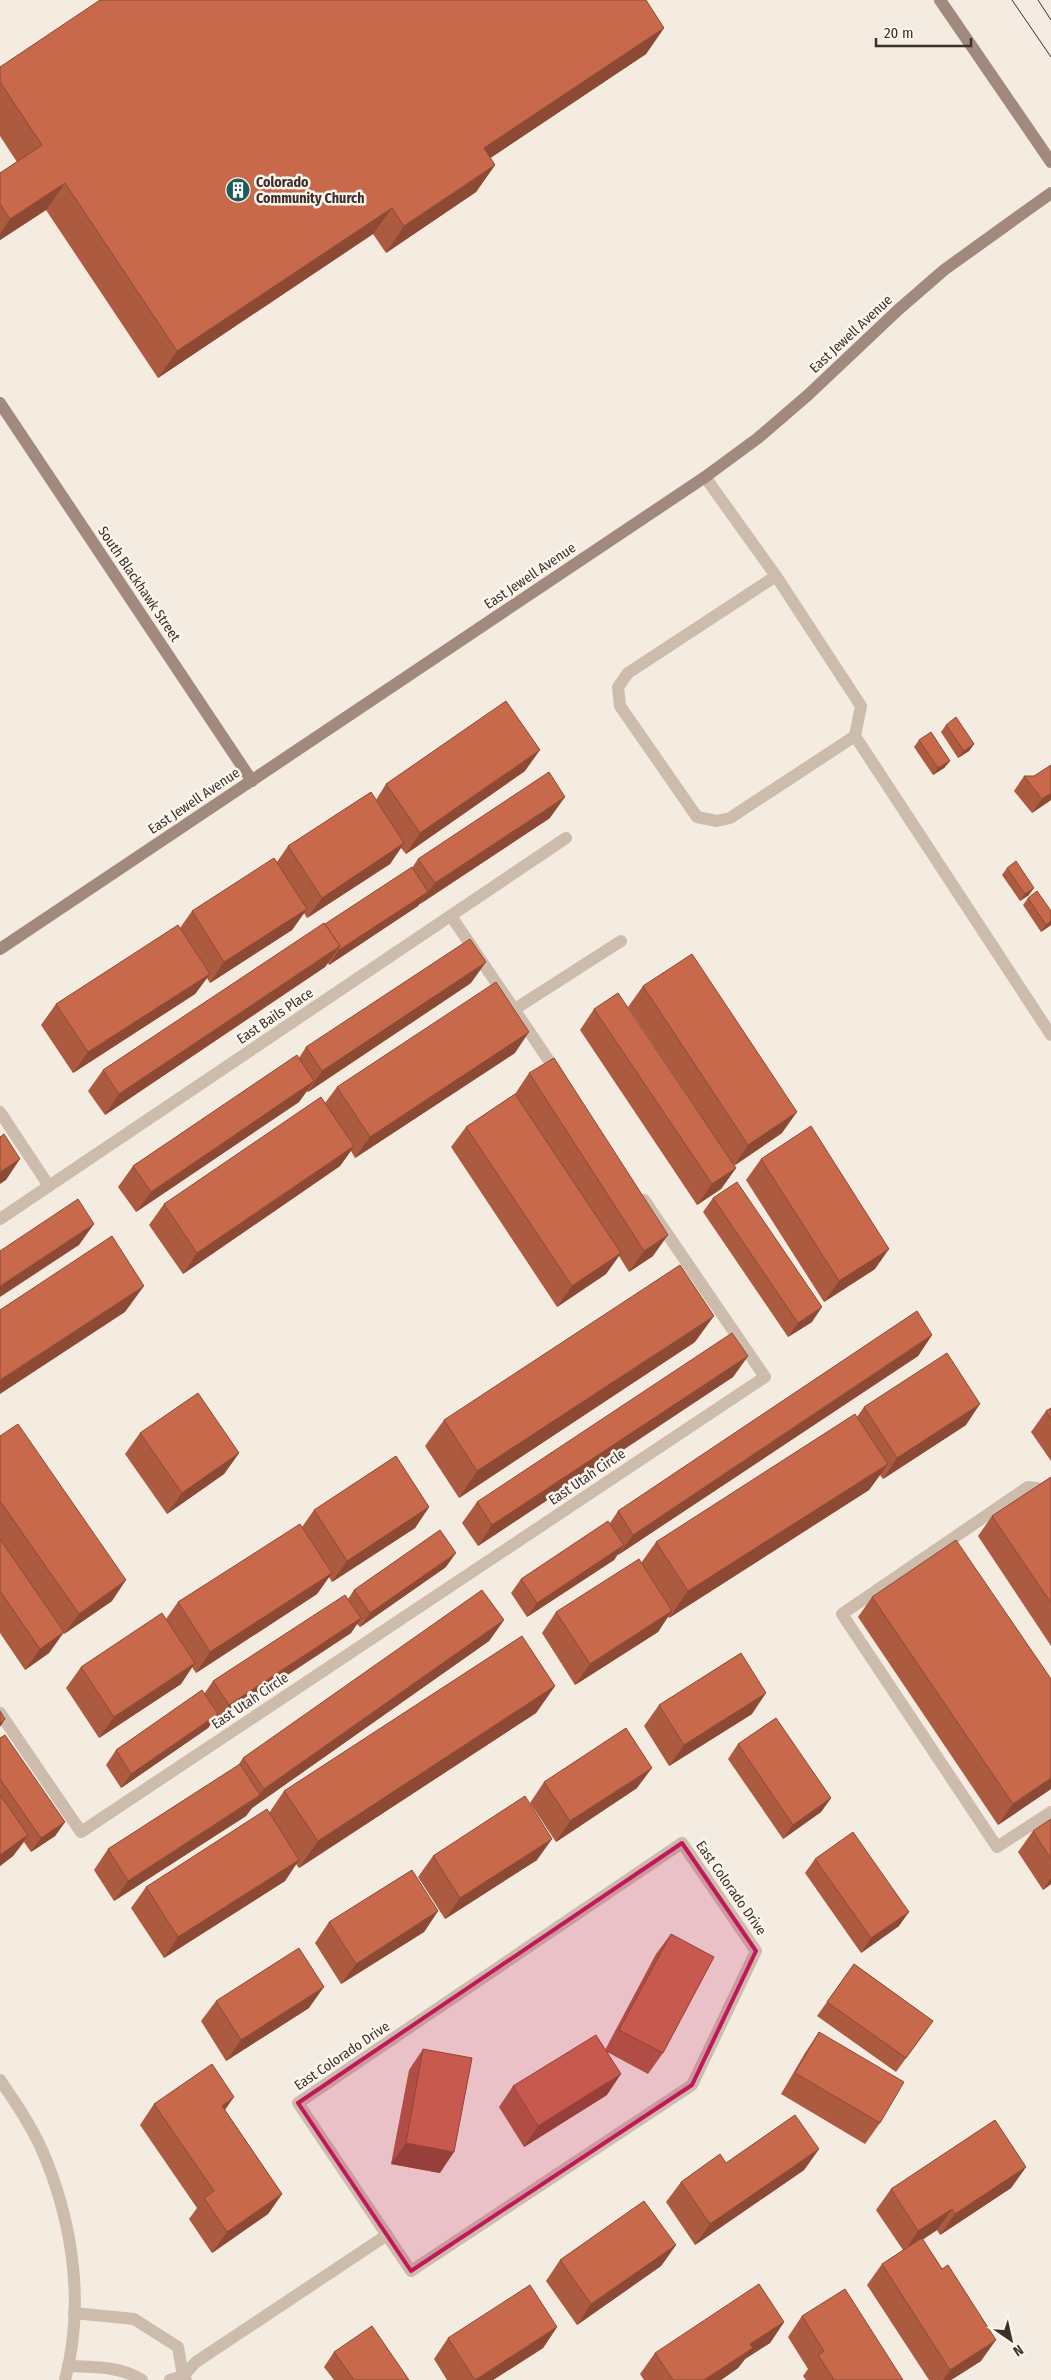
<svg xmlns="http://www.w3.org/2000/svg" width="1051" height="2380" viewBox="0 0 1051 2380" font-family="'Fira Sans Condensed',sans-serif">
  <rect width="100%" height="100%" fill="#f4ebe1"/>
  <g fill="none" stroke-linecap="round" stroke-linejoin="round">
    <g stroke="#cdbbac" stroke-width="12">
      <path d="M705 477 776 576 861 706 855 736 1051 1035"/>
      <path d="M776 576 628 673 618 687 620 706 697 817 717 821 730 818 855 736"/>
      <path d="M515 1009 621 941"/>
      <path d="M1051 1490 1028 1487 842 1614 997 1847 1051 1812"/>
    </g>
    <g stroke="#cdbbac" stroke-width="12">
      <path d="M451 916 558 1074"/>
      <path d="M0 1112 49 1186"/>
      <path d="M0 1219 566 838"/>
      <path d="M0 1713 81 1832 765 1377 644 1200"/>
      <path d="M682 1843 756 1951 692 2085 411 2271 298 2103Z"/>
      <path d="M0 2080C18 2106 36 2133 47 2162 74 2230 84 2309 65 2380"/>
      <path d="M74 2313 134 2319 178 2347 183 2376 186 2380"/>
      <path d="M68 2366C94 2367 120 2366 142 2380"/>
      <path d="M183 2376 196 2362 387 2235"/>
      <path d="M170 2380 183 2376"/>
    </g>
    <g stroke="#a18a7d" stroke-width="12">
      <path d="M940 0 1051 162"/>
      <path d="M0 403 252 781"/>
      <path d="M0 949 705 477 758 438 808 395 898 310 944 270 1051 193"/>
    </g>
    <g stroke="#3b302b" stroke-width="1">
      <path d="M1012 0 1051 57"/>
      <path d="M1038 0 1051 20"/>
    </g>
  </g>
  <g fill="#ac5a40">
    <path d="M664 28 646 54 490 158 495 165 476 192 386 253 373 234 158 378 46 210 0 240V173L17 162 0 136V67Z"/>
    <path d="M946 725 974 744 969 751 958 758 941 732Z"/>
    <path d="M919 740 950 761 944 768 933 775 914 747Z"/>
    <path d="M525 771 406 854 401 848 390 864 307 918 304 913 292 930 210 983 207 978 195 994 73 1073 41 1025 56 1004 180 928 192 911 277 862 288 846 376 800 386 784Z"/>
    <path d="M1024 776H1034L1051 800 1032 813 1014 791Z"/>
    <path d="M550 818 420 904V903L418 906 329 965 328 963 325 967 105 1115 88 1091 103 1070 412 868 418 859Z"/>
    <path d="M1007 868 1029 895 1020 901 1002 875Z"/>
    <path d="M1028 898 1051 911V925L1041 932 1023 905Z"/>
    <path d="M471 983 308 1092 307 1091 299 1102 136 1212 118 1187 133 1166 299 1058 306 1047Z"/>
    <path d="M643 986 782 1133 734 1165 736 1168 721 1189 697 1205 580 1030 594 1009 701 1116 628 1007Z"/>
    <path d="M515 1053 355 1158 351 1151 340 1166 183 1274 149 1225 164 1204 325 1103 337 1087Z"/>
    <path d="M529 1073 653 1256 629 1272 619 1256 606 1274 557 1307 451 1147 466 1127 515 1094Z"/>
    <path d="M761 1159 875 1269 824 1302 746 1180Z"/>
    <path d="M713 1198 812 1322 788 1337 703 1212Z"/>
    <path d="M932 1335 918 1356 618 1555V1554L614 1560 527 1617 511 1593 521 1579 610 1523 618 1511Z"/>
    <path d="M695 1342 459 1498 425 1446 444 1420Z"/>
    <path d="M748 1356 733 1377 478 1546 462 1523 477 1502Z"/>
    <path d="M864 1407 966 1425 883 1479 880 1475 869 1490 669 1618 668 1616 658 1632 575 1685 542 1633 556 1612 641 1563 656 1542 857 1417Z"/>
    <path d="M1051 1408V1461L1031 1432 1046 1411Z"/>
    <path d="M140 1433 239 1453 224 1474 167 1514 125 1454Z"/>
    <path d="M0 1436 112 1601 64 1634 63 1633 49 1653 25 1670 0 1633Z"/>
    <path d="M1051 1477V1646L978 1536 992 1516Z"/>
    <path d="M429 1507 415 1528 332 1582 329 1577 317 1594 196 1673 192 1667 181 1684 99 1738 66 1688 81 1667 166 1619 178 1602 302 1527 314 1510Z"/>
    <path d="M446 1567 360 1627 357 1624 351 1633 219 1720 216 1716 208 1728 121 1788 106 1765 116 1750 204 1694 213 1681 348 1599 354 1590Z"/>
    <path d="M872 1597 1051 1789 998 1825 858 1617Z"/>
    <path d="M504 1620 489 1641 252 1808 246 1816 114 1901 94 1870 108 1849 237 1767 243 1758Z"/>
    <path d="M555 1686 536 1713 299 1868 296 1864 285 1881 164 1958 131 1908 146 1887 269 1813 284 1791Z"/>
    <path d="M659 1705 752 1714 669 1766 644 1726Z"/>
    <path d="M0 1738 65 1822 55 1836 31 1852 24 1842 13 1856 0 1866Z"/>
    <path d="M738 1744 831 1798 821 1812 783 1839 728 1759Z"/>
    <path d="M544 1782 637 1788 556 1842 530 1803Z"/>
    <path d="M1051 1819V1884L1043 1890 1018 1852 1033 1831Z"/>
    <path d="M433 1856 537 1860 445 1919 418 1877Z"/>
    <path d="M815 1859 899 1926 861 1953 805 1873Z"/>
    <path d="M438 1911 424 1932 341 1984 315 1943 329 1922Z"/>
    <path d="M671 1934 663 2053 648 2074 607 2052V2095L524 2147 499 2107 513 2086 605 2050 656 1954Z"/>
    <path d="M854 1964 933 2021 896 2072 817 2016Z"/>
    <path d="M216 2001 309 2008 226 2061 201 2021Z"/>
    <path d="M819 2032 880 2123 865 2144 781 2094 805 2053Z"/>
    <path d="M423 2049 440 2173 391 2164 409 2070Z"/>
    <path d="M154 2104 225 2110 282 2194 268 2214 212 2253 189 2219 197 2208 140 2125Z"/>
    <path d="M819 2149 804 2170 695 2245 666 2202 681 2182 726 2163Z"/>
    <path d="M1026 2167 1011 2188 940 2235 937 2230 922 2240 942 2269 981 2361 951 2380H929L867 2285 882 2264 903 2250 876 2210 891 2189Z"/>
    <path d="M676 2245 661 2266 577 2325 546 2281 560 2260Z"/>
    <path d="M802 2316 903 2380H806L803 2376 808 2369 788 2337Z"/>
    <path d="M784 2322 770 2343 745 2359 738 2368 721 2380H644L640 2374 655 2353Z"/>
    <path d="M557 2327 543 2348 493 2380H447L434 2359 448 2338Z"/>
    <path d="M334 2352 409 2380H334L324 2367Z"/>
  </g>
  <g fill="#8c4a34">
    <path d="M664 28 646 54 465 175 484 148Z"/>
    <path d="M495 165 476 192 386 253 404 226Z"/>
    <path d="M65 183 46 210 0 240V234L10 219Z"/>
    <path d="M392 208 373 234 158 378 177 351Z"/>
    <path d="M974 744 969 751 958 758 964 751Z"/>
    <path d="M540 750 525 771 406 854 420 833Z"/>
    <path d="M950 761 944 768 933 775 938 768Z"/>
    <path d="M1051 793V800L1032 813 1042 799Z"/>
    <path d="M565 797 550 818 420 904 435 883Z"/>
    <path d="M404 843 390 864 307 918 322 898Z"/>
    <path d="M1034 888 1029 895 1020 901 1025 894Z"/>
    <path d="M428 892 418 906 329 965 339 950Z"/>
    <path d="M307 909 292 930 210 983 224 962Z"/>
    <path d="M1051 921V925L1041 932 1046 925Z"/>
    <path d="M340 946 325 967 105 1115 119 1094Z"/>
    <path d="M486 962 471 983 308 1092 322 1071Z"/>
    <path d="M210 974 195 994 73 1073 88 1052Z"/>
    <path d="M529 1032 515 1053 355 1158 370 1137Z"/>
    <path d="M314 1081 299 1102 136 1212 151 1192Z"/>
    <path d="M797 1112 782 1133 734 1166 748 1145Z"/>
    <path d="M354 1146 340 1166 183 1274 197 1253Z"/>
    <path d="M20 1159 6 1180 0 1184V1172Z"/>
    <path d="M736 1168 721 1189 697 1205 712 1184Z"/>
    <path d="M94 1224 79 1245 0 1297V1286Z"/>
    <path d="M668 1235 653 1256 629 1272 644 1251Z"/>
    <path d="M889 1249 875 1269 824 1302 839 1281Z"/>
    <path d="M621 1253 606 1274 557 1307 572 1286Z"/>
    <path d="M144 1286 125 1312 0 1394V1380Z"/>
    <path d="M822 1307 812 1322 788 1337 798 1323Z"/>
    <path d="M714 1316 695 1342 459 1498 477 1471Z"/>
    <path d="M932 1335 918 1356 618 1555 633 1535Z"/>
    <path d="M748 1356 733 1377 478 1546 492 1525Z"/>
    <path d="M980 1404 966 1425 883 1479 897 1458Z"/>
    <path d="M239 1453 224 1474 167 1514 182 1493Z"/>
    <path d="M888 1464 869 1490 669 1618 688 1591Z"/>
    <path d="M429 1507 415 1528 332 1582 347 1561Z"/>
    <path d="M624 1545 614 1560 527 1617 537 1603Z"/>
    <path d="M456 1553 446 1567 360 1627 370 1613Z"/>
    <path d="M332 1573 317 1594 196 1673 210 1652Z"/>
    <path d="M126 1580 112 1601 64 1634 79 1614Z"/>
    <path d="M672 1611 658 1632 575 1685 590 1664Z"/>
    <path d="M361 1618 351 1633 219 1720 229 1705Z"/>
    <path d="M504 1620 489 1641 252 1808 246 1816 114 1901 128 1881 258 1797 264 1789Z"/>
    <path d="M64 1632 49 1653 25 1670 40 1649Z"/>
    <path d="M195 1663 181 1684 99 1738 114 1717Z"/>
    <path d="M555 1686 536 1713 299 1868 318 1841Z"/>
    <path d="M766 1693 752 1714 669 1766 684 1745Z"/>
    <path d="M218 1714 208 1728 121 1788 131 1774Z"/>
    <path d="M5 1719 0 1727V1723Z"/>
    <path d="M652 1768 637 1788 556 1842 570 1821Z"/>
    <path d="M1051 1778V1789L998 1825 1013 1804Z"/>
    <path d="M831 1798 821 1812 783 1839 793 1825Z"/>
    <path d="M65 1822 55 1836 31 1852 41 1838Z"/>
    <path d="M28 1835 13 1856 0 1866V1855Z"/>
    <path d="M552 1839 537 1860 445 1919 460 1898Z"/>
    <path d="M299 1860 285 1881 164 1958 178 1937Z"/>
    <path d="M1051 1878V1884L1043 1890Z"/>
    <path d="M438 1911 424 1932 341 1984 356 1964Z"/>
    <path d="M909 1912 899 1926 861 1953 871 1938Z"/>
    <path d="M324 1987 309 2008 226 2061 241 2040Z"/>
    <path d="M621 2074 607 2095 524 2147 538 2126Z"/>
    <path d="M234 2097 220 2117 222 2106Z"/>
    <path d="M406 2143 454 2152 440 2173 391 2164Z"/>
    <path d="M819 2149 804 2170 695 2245 710 2224Z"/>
    <path d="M1026 2167 1011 2188 940 2235 955 2214Z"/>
    <path d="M282 2194 268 2214 212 2253 227 2232Z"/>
    <path d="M952 2209 937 2230 904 2252 918 2231Z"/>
    <path d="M676 2245 661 2266 577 2325 591 2304Z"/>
    <path d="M784 2322 770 2343 745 2359 738 2368 721 2380H704L750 2344Z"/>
    <path d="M557 2327 543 2348 493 2380H476Z"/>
    <path d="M996 2340 981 2361 951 2380H943L950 2370Z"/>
  </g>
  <g fill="#c8694b" stroke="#8c4a34">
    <path d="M100 0H646L664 28 484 148 495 165 404 226 392 208 177 351 65 183 10 219 0 204V173L42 145 0 82V67Z"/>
    <path d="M506 701 540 750 420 833 386 784Z"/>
    <path d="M956 717 974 744 964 751 946 725Z"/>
    <path d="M931 732 950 761 938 768 919 740Z"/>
    <path d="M1051 765V793L1042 799 1024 776H1034Z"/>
    <path d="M549 772 565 797 435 883 418 859Z"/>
    <path d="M371 792 404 843 322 898 288 846Z"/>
    <path d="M274 858 307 909 224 962 192 911Z"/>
    <path d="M1016 861 1034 888 1025 894 1007 868Z"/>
    <path d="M412 867 428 892 339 950 338 949 340 946 325 924Z"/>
    <path d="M1037 891 1051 911V921L1046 925 1028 898Z"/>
    <path d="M324 923 340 946 119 1094 103 1070Z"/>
    <path d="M178 925 210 974 88 1052 56 1004Z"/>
    <path d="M470 939 486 962 322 1071 306 1047Z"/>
    <path d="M692 954 797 1112 748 1145 643 986Z"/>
    <path d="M496 982 529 1032 370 1137 337 1087Z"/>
    <path d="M618 993 736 1168 712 1184 594 1009Z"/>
    <path d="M297 1055 314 1081 151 1192 133 1166Z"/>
    <path d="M554 1058 668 1235 644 1251 529 1073Z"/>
    <path d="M515 1094 621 1253 572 1286 466 1127Z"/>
    <path d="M321 1097 354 1146 197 1253 164 1204Z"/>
    <path d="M811 1126 889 1249 839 1281 761 1159Z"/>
    <path d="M4 1134 20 1159 0 1172V1137Z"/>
    <path d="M737 1182 822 1307 798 1323 713 1198Z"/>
    <path d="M78 1199 94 1224 0 1286V1251Z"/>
    <path d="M112 1236 144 1286 0 1380V1310Z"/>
    <path d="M680 1265 714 1316 477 1471 444 1420Z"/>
    <path d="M917 1311 932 1335 633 1535 618 1511Z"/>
    <path d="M732 1333 748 1356 492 1525 477 1502Z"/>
    <path d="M947 1353 980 1404 897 1458 864 1407Z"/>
    <path d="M198 1393 239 1453 182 1493 140 1433Z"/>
    <path d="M1051 1408V1419L1046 1411Z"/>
    <path d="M855 1414 888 1464 688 1591 656 1542Z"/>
    <path d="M18 1424 126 1580 79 1614 0 1501V1436Z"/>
    <path d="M396 1456 429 1507 347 1561 314 1510Z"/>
    <path d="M1051 1477V1603L992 1516Z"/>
    <path d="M608 1521 624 1545 537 1603 521 1579Z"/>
    <path d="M300 1524 332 1573 210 1652 178 1602Z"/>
    <path d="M440 1530 456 1553 370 1613 354 1590Z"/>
    <path d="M0 1539 64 1632 40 1649 0 1591Z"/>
    <path d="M956 1540 1051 1679V1778L1013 1804 872 1597Z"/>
    <path d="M639 1559 672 1611 590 1664 556 1612Z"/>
    <path d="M482 1590 504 1620 264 1789 243 1758Z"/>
    <path d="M345 1595 361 1618 229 1705 213 1681Z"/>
    <path d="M162 1613 195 1663 114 1717 81 1667Z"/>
    <path d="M522 1636 555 1686 318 1841 284 1791Z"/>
    <path d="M741 1653 766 1693 684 1745 659 1705Z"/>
    <path d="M202 1690 218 1714 131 1774 116 1750Z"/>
    <path d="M0 1711 5 1719 0 1723Z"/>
    <path d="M776 1718 831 1798 793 1825 738 1744Z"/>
    <path d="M626 1728 652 1768 570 1821 544 1782Z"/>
    <path d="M5 1735 65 1822 41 1838 0 1779V1738Z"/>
    <path d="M240 1764 260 1795 128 1881 108 1849Z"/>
    <path d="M0 1795 28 1835 0 1855Z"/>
    <path d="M525 1796 552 1839 460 1898 433 1856Z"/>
    <path d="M267 1809 299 1860 178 1937 146 1887Z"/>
    <path d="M1051 1819V1859L1033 1831Z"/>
    <path d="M853 1832 909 1912 871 1938 815 1859Z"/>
    <path d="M412 1870 438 1911 356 1964 329 1922Z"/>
    <path d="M671 1934 714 1957 663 2053 619 2030Z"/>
    <path d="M299 1948 324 1987 241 2040 216 2001Z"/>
    <path d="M854 1964 933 2021 906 2058 827 2002Z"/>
    <path d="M819 2032 904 2082 880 2123 795 2073Z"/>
    <path d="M596 2035 621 2074 538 2126 513 2086Z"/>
    <path d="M423 2049 472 2058 454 2152 406 2143Z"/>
    <path d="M212 2064 234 2097 222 2106 282 2194 227 2232 204 2198 214 2191 154 2104Z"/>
    <path d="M795 2115 819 2149 710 2224 681 2182 720 2154 726 2163Z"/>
    <path d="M995 2120 1026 2167 955 2214 952 2209 918 2231 891 2189Z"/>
    <path d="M644 2201 676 2245 591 2304 560 2260Z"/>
    <path d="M922 2238 942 2269 948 2265 996 2340 950 2370 882 2264Z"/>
    <path d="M759 2284 784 2322 750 2344 753 2348 704 2380H673L655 2353Z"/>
    <path d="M530 2285 557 2327 475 2380 448 2338Z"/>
    <path d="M845 2289 903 2380H834L818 2355 824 2351 802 2316Z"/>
    <path d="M372 2326 409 2380H354L334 2352Z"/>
  </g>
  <path fill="#c2185b" fill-opacity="0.2" stroke="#c2185b" stroke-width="4" stroke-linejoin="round" d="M682 1843 756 1951 692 2085 411 2271 298 2103Z"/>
  <defs>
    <symbol id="building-disc" viewBox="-11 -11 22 22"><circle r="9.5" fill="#1f5a5e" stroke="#fbf5ee"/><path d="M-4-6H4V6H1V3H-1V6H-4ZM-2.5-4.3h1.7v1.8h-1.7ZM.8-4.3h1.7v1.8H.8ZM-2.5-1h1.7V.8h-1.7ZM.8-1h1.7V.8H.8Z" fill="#fff"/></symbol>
  </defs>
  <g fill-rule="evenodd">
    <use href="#building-disc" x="224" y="176" width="28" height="28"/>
  </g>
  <g text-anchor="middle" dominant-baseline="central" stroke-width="5" stroke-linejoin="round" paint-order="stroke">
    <g font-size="14" font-weight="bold" fill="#3b302b" stroke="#fbf5ee" text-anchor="start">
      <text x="256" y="182">Colorado<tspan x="256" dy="16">Community Church</tspan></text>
    </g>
    <g font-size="14" fill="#3b302b" stroke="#fbf5ee">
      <text transform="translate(851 334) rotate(-43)">East Jewell Avenue</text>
      <text transform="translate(530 576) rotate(-34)">East Jewell Avenue</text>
      <text transform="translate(139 584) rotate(56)">South Blackhawk Street</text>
      <text transform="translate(194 801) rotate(-34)">East Jewell Avenue</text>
      <text transform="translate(275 1016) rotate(-34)">East Bails Place</text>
      <text transform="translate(587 1477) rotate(-34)">East Utah Circle</text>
      <text transform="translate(250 1701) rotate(-34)">East Utah Circle</text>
      <text transform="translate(731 1888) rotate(55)">East Colorado Drive</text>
      <text transform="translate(342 2056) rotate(-34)">East Colorado Drive</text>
    </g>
  </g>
  <g transform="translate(1011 2340) rotate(146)" stroke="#fbf5ee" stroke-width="4" paint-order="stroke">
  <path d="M0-4L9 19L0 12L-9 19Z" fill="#3b302b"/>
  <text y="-8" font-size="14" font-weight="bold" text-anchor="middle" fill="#3b302b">N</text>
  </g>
  <path d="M876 38v8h95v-8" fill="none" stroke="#3b302b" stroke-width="2.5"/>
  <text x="884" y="38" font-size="15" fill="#3b302b" stroke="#fbf5ee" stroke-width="4" paint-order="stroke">20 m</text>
</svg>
